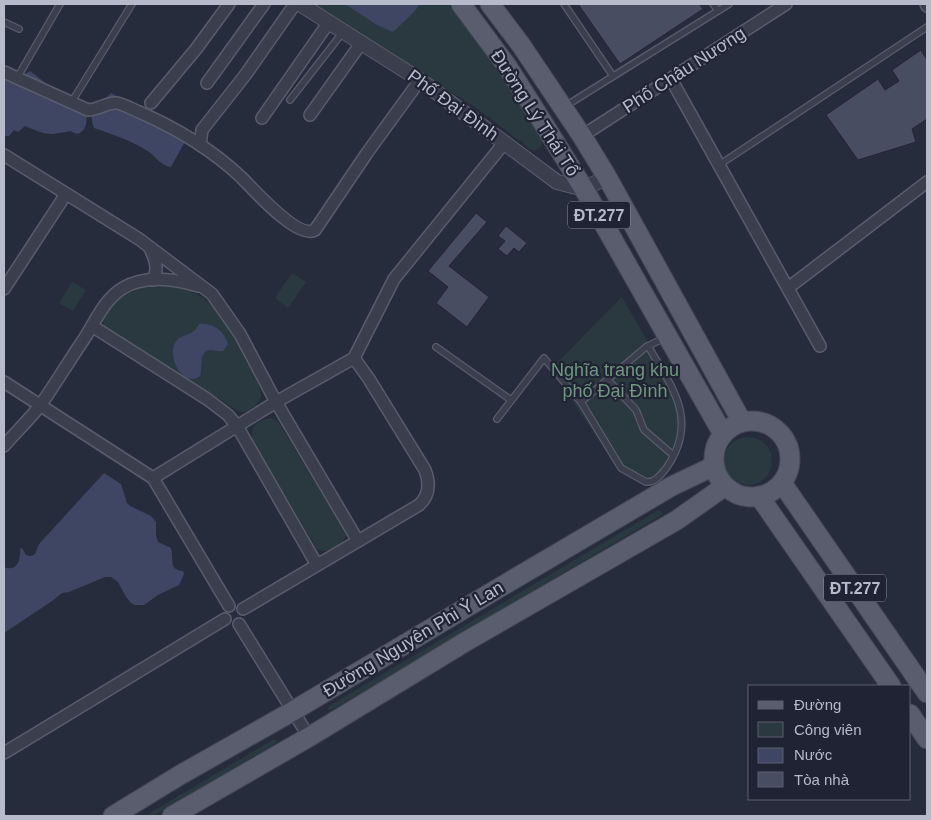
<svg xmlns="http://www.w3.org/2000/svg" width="931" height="820" viewBox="0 0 931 820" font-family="Arial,sans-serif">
  <rect width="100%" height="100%" fill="#272c3d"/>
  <g fill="#2a393f">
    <path d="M311 4H449L489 56 534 122 542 136V146C538 150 534 152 529 148L475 107Z"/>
    <path d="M292 273 306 282 288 308 275 298Z"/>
    <path d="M72 282 86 290 73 311 59 303Z"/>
    <path d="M150 286C209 282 224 316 247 363 252 373 262 386 261 398 257 405 248 413 240 412L105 327C94 306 135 289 150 286Z"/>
    <path d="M622 297 679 397C689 431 679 465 650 486L619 470 551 369Z"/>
    <path d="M272 418 279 423 346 534C344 545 327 555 317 549L253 441C248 427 259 419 272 418Z"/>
    <circle cx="748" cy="461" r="24"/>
    <path d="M657 511H661L663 514 335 708 330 710 328 709 329 706Z"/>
    <path d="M274 739 277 740 276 743 153 816H145Z"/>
  </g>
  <g fill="#3e4664">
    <path d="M345 4H420L414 12 393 32 377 25Z"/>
    <path d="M4 69 20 77 30 71 53 89 84 101C86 112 91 130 77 134L70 131C47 136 47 135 25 126L18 132 14 130 9 136H4Z"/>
    <path d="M111 93 169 123 188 136 171 167C163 167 156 157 149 152 131 140 114 135 94 128 90 118 91 109 98 101L102 102Z"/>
    <path d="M199 324C213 322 224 331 228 344L223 351C218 352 215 350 210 350 198 351 203 368 200 376 183 389 167 357 175 343 178 336 186 336 191 333 195 331 197 327 199 324Z"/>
    <path d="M104 473 121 484 127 503 130 506 151 516 156 522V536L158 542 171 548C174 558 168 570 183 571L184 574 179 585 158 595 144 605H135L131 603 126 597 118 582 111 577H105L69 592 62 593 52 601 4 633V567C17 572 21 560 20 549L22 548 26 555C38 559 35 549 40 543Z"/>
  </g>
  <g fill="#484d61" stroke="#222534">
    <path d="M578 4H699L703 9 620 64Z"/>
    <path d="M921 50 927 60V119L912 129 916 142 858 160 826 115 878 79 885 90 899 81 892 70Z"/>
    <path d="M476 213 487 222 449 266 489 297 467 327 436 303 448 287 428 271Z"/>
    <path d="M506 226 527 243 519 252 514 248 507 256 498 249 505 241 498 236Z"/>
  </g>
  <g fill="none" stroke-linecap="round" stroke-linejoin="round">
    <defs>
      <g id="service">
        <path d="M564 4 613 76"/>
        <path d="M713 4 718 11"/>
        <path d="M4 22 19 29"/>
        <path d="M17 78 60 4"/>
        <path d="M290 100 343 32"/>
        <path d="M71 103 132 4"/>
        <path d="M564 107 729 4"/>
        <path d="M719 165 927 27"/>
        <path d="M436 347 511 400"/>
        <path d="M608 380 636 410 644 430 673 455"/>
        <path d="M581 402 621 468 646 482C655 483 662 474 667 467 699 420 672 387 648 346"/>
        <path d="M497 419 544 358 581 402 646 347 664 338"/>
      </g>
      <g id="minor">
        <path d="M926 4 927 6"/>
        <path d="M4 72 88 110C98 110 107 102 117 103 125 105 132 109 139 112 176 128 211 149 241 177 253 189 298 240 315 230L367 153 420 80"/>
        <path d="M671 79 820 346"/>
        <path d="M207 83 264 4"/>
        <path d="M151 103 196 49 229 4"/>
        <path d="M310 115 362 42"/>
        <path d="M262 118 329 22"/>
        <path d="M582 136 786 4"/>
        <path d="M200 145 202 130 246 74 295 4"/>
        <path d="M4 155 139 239 212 294 240 334 276 402 358 541"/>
        <path d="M150 248C155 259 159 269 153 280"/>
        <path d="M788 288 927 182"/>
        <path d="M4 289 66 194"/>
        <path d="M92 326 207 399 228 415 237 426 317 565"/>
        <path d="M4 382 153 478 229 606"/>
        <path d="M4 446C16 432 31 418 42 403 57 381 71 358 86 336 97 318 105 299 123 288 145 275 175 279 198 286"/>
        <path d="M153 478 276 402 354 358 394 279 505 142"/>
        <path d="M243 609 419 505C430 495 430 483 425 470L369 379 354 358"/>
        <path d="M239 624 309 737"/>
        <path d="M4 753 225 619"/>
      </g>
      <path id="tertiary" d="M300 4 420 80 557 182 584 189 607 177"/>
      <g id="primary">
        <path d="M461 4 507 66 540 118 584 189 723 434"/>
        <path d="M490 4 521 45 582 136 607 177 742 422"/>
        <circle cx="752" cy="459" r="38"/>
        <path d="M782 483 927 693"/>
        <path d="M759 496 891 686"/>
        <path d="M910 714 927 739"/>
        <path d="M113 816 180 775 293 711 514 579 672 486 714 466"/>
        <path d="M172 816 309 737 465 642 677 520 725 486"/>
      </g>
    </defs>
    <use href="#service" stroke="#595c6b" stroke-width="8"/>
    <use href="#minor" stroke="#595c6b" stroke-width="14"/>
    <use href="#tertiary" stroke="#595c6b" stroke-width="16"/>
    <use href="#primary" stroke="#444756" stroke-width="21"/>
    <use href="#service" stroke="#3b3e4d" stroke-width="5.5"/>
    <use href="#minor" stroke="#3b3e4d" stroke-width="11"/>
    <use href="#tertiary" stroke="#3b3e4d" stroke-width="14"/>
    <use href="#primary" stroke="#595d6d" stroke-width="19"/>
  </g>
  <g text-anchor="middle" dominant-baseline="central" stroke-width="4.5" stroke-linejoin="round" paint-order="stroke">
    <g fill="#202333" stroke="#8a8d9b" stroke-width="1">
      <rect x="568" y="201.5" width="62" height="27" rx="4"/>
      <rect x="824" y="574.5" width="62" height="27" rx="4"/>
    </g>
    <g font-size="16" font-weight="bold" fill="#b7bac8">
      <text x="599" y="215">ĐT.277</text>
      <text x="855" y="588">ĐT.277</text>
    </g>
    <g font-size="18" fill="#b7bac8" stroke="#202333">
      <text transform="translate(684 70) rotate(-33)">Phố Châu Nương</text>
      <text transform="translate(453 105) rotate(36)">Phố Đại Đình</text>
      <text transform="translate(535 113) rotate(57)">Đường Lý Thái Tổ</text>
      <text transform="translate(413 639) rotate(-31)">Đường Nguyên Phi Ỷ Lan</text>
    </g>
    <g font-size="18" fill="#709781" stroke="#202333">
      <text x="615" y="370">Nghĩa trang khu<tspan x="615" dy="21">phố Đại Đình</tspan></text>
    </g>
  </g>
  <rect width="931" height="820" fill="none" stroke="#b7bac8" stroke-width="10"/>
  <rect x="748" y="685" width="162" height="115" fill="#202333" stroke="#5c5f6f"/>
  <rect x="758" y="701" width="25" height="8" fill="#595d6d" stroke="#5c5f6f"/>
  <text x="794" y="710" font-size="15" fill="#b7bac8">Đường</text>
  <rect x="758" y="722" width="25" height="15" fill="#2a393f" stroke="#5c5f6f"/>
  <text x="794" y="735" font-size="15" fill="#b7bac8">Công viên</text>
  <rect x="758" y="748" width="25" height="15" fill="#3e4664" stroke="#5c5f6f"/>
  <text x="794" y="760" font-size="15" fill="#b7bac8">Nước</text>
  <rect x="758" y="772" width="25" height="15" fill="#484d61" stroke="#5c5f6f"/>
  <text x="794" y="785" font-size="15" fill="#b7bac8">Tòa nhà</text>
</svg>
